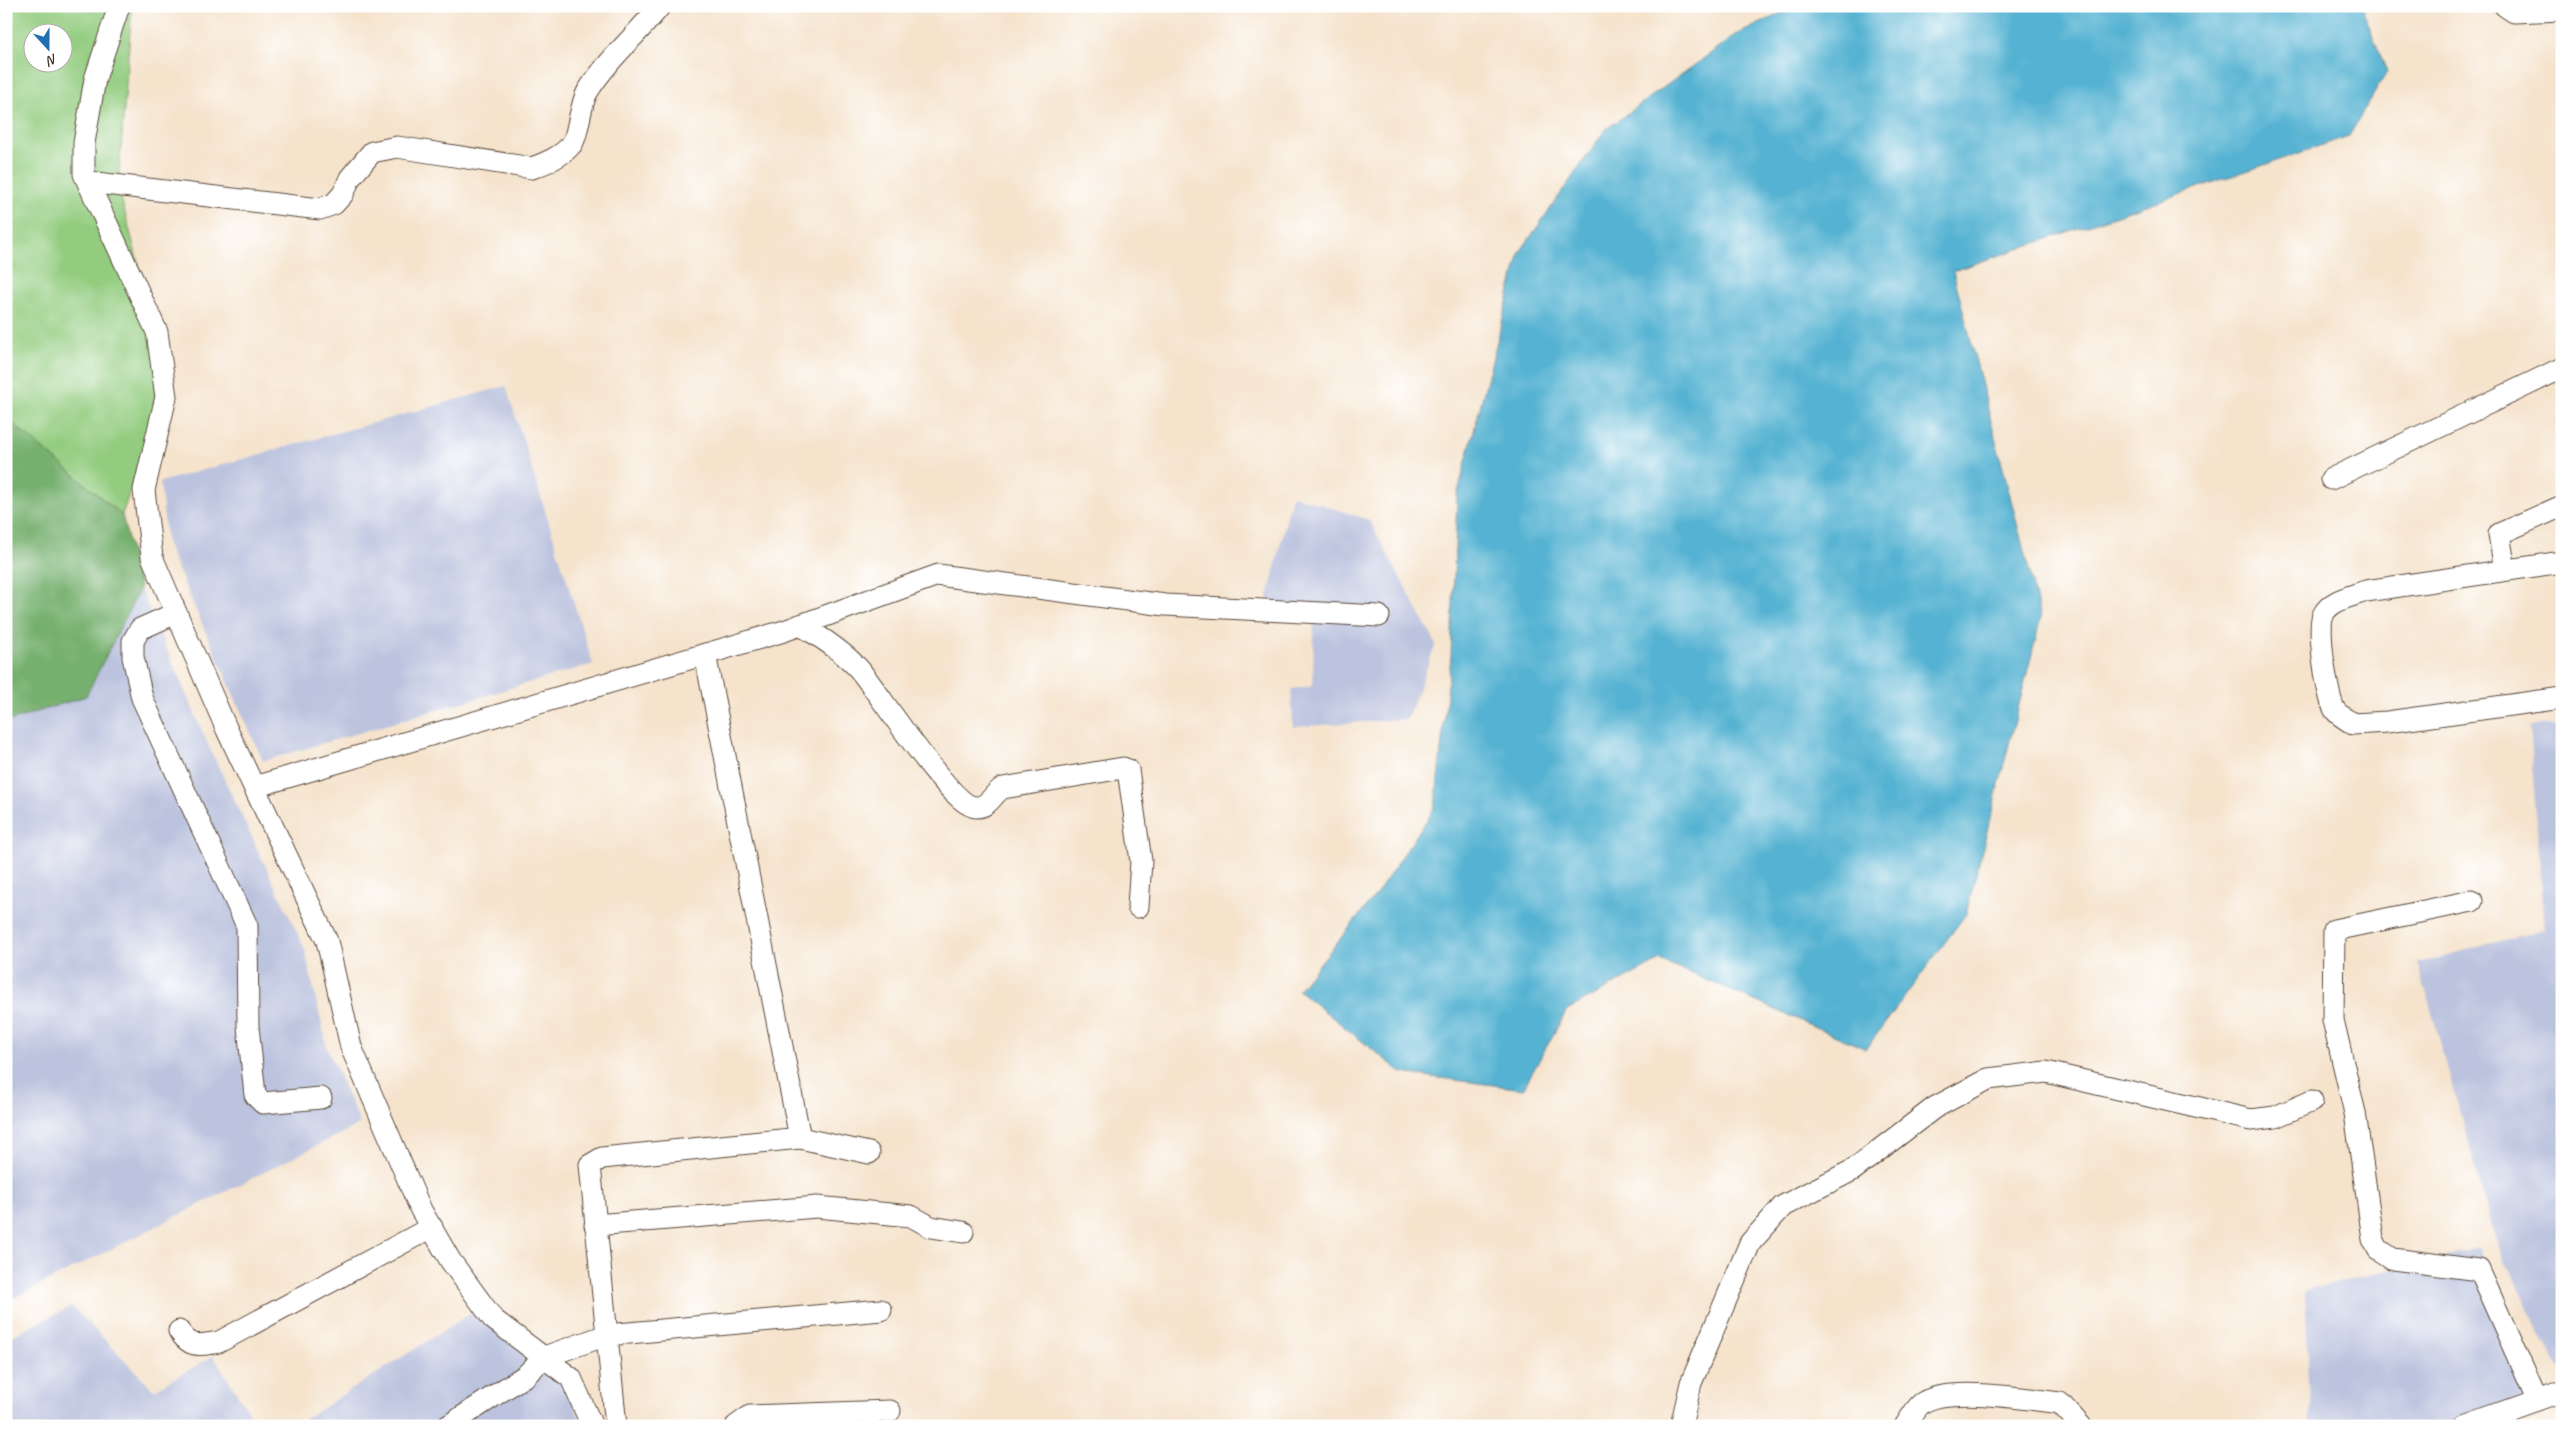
<svg xmlns="http://www.w3.org/2000/svg" width="2568" height="1432" viewBox="0 0 2568 1432" font-family="Caveat,sans-serif">
  <rect width="100%" height="100%" fill="#fff"/>
  <filter id="ink" filterUnits="userSpaceOnUse"><feTurbulence type="fractalNoise" baseFrequency=".02" numOctaves="2"/><feDisplacementMap in="SourceGraphic" scale="10" xChannelSelector="R" yChannelSelector="G"/><feConvolveMatrix kernelMatrix="1 2 1 2 8 2 1 2 1" color-interpolation-filters="sRGB"/></filter>
  <filter id="wash" filterUnits="userSpaceOnUse"><feTurbulence type="fractalNoise" baseFrequency=".0096" numOctaves="4" result="noise"/><feDisplacementMap in="SourceGraphic" scale="20" xChannelSelector="R" yChannelSelector="G"/><feGaussianBlur stdDeviation="1.12" result="paint"/><feColorMatrix in="noise" values="0 0 0 0 0 0 0 0 0 0 0 0 0 0 0 0 0 1.4 0 .05"/><feComposite in="paint" operator="in"/></filter>
  <g filter="url(#wash)">
    <rect width="100%" height="100%" fill="#f5e3cc"/>
    <g fill="#bbc3de">
      <path d="M506 386 593 664 263 761 167 545 160 482Z"/>
      <path d="M1292 495 1369 520 1436 644 1407 719 1293 727 1291 689 1313 686 1314 609 1266 606Z"/>
      <path d="M140 588 210 749 304 947 327 1047 360 1124 6 1302V722L86 696Z"/>
      <path d="M2529 726H2562V1367L2558 1368 2496 1242 2418 963 2545 929Z"/>
      <path d="M2478 1248 2544 1397 2464 1426H2311L2305 1291Z"/>
      <path d="M72 1306 154 1390 213 1356 258 1426H6V1339Z"/>
      <path d="M476 1310 566 1386 583 1426H294Z"/>
    </g>
    <path fill="#93cc7f" stroke="#677b4e" fill-rule="evenodd" d="M6 6H132L118 186 168 376 122 515 6 418ZM32 32H62V62H32Z"/>
    <path fill="#76b06e" stroke="#586d46" d="M6 418 122 515 140 588 86 696 6 722Z"/>
    <path fill="#54b2d2" stroke="#486e78" d="M1796 6H2361L2387 72 2349 136 1953 271 2041 618 1966 914 1866 1049 1660 960 1567 1010 1523 1089 1402 1073 1298 990 1376 895 1435 808 1451 656 1457 496 1520 252 1605 130 1736 35Z"/>
  </g>
  <g filter="url(#ink)">
    <g fill="none" stroke-linecap="round" stroke-linejoin="round">
      <defs>
        <g id="minor">
          <path d="M119 6 95 79 84 143V174L157 332 166 397 144 490 152 557 227 730 327 941 351 1047 421 1210 450 1260 493 1319 571 1378 592 1426"/>
          <path d="M2505 6 2514 12 2562 10"/>
          <path d="M88 182 320 209 334 204 343 194 350 178 372 152 397 147 532 168C545 163 561 157 571 145 578 138 580 103 588 91 608 59 637 35 660 6"/>
          <path d="M2331 479 2562 368"/>
          <path d="M2562 562 2366 591C2352 596 2330 600 2323 615 2317 628 2327 698 2335 710 2339 716 2348 720 2353 724L2387 722 2562 698"/>
          <path d="M2505 570 2499 534 2562 506"/>
          <path d="M176 613 140 629 133 641V657L142 698 247 926 248 1026 255 1095 263 1103 321 1098"/>
          <path d="M800 625C821 637 841 650 858 668 877 689 952 809 977 807 989 807 993 793 1003 788L1123 768 1128 770 1141 861 1138 907"/>
          <path d="M705 654 800 1138"/>
          <path d="M254 787 784 631 938 575 1165 605 1379 616"/>
          <path d="M2472 901 2334 930 2333 1020 2355 1113 2373 1239 2378 1249 2393 1259 2479 1270 2537 1400"/>
          <path d="M595 1225 817 1207 911 1216 931 1227 963 1232"/>
          <path d="M179 1331C191 1349 199 1345 219 1342L432 1227"/>
          <path d="M448 1426 526 1375 544 1357 607 1335 881 1310"/>
          <path d="M616 1426 590 1165 602 1158 800 1138 869 1153"/>
          <path d="M736 1426 750 1416 890 1411"/>
          <path d="M1681 1426 1691 1383 1750 1243 1783 1206 1853 1170 1934 1108 1988 1079 2046 1072 2251 1120 2275 1117 2312 1101"/>
          <path d="M1905 1426C1910 1419 1915 1409 1921 1404 1945 1385 2028 1399 2060 1403L2081 1426"/>
          <path d="M2464 1426 2562 1391"/>
        </g>
      </defs>
      <use href="#minor" stroke="#574638" stroke-width="23"/>
      <use href="#minor" stroke="#fff" stroke-width="21"/>
    </g>
  </g>
  <rect width="2568" height="1432" fill="none" stroke="#fff" stroke-width="25"/>
  <g transform="translate(48 48) rotate(159)"><circle r="24" fill="#ffffff" stroke="#b1aaa5"/>
  <path d="M0-4L9 19L0 12L-9 19Z" fill="#1f6fb2"/>
  <text y="-8" font-size="14" font-weight="bold" text-anchor="middle" fill="#3b2a1e">N</text>
  </g>
</svg>
